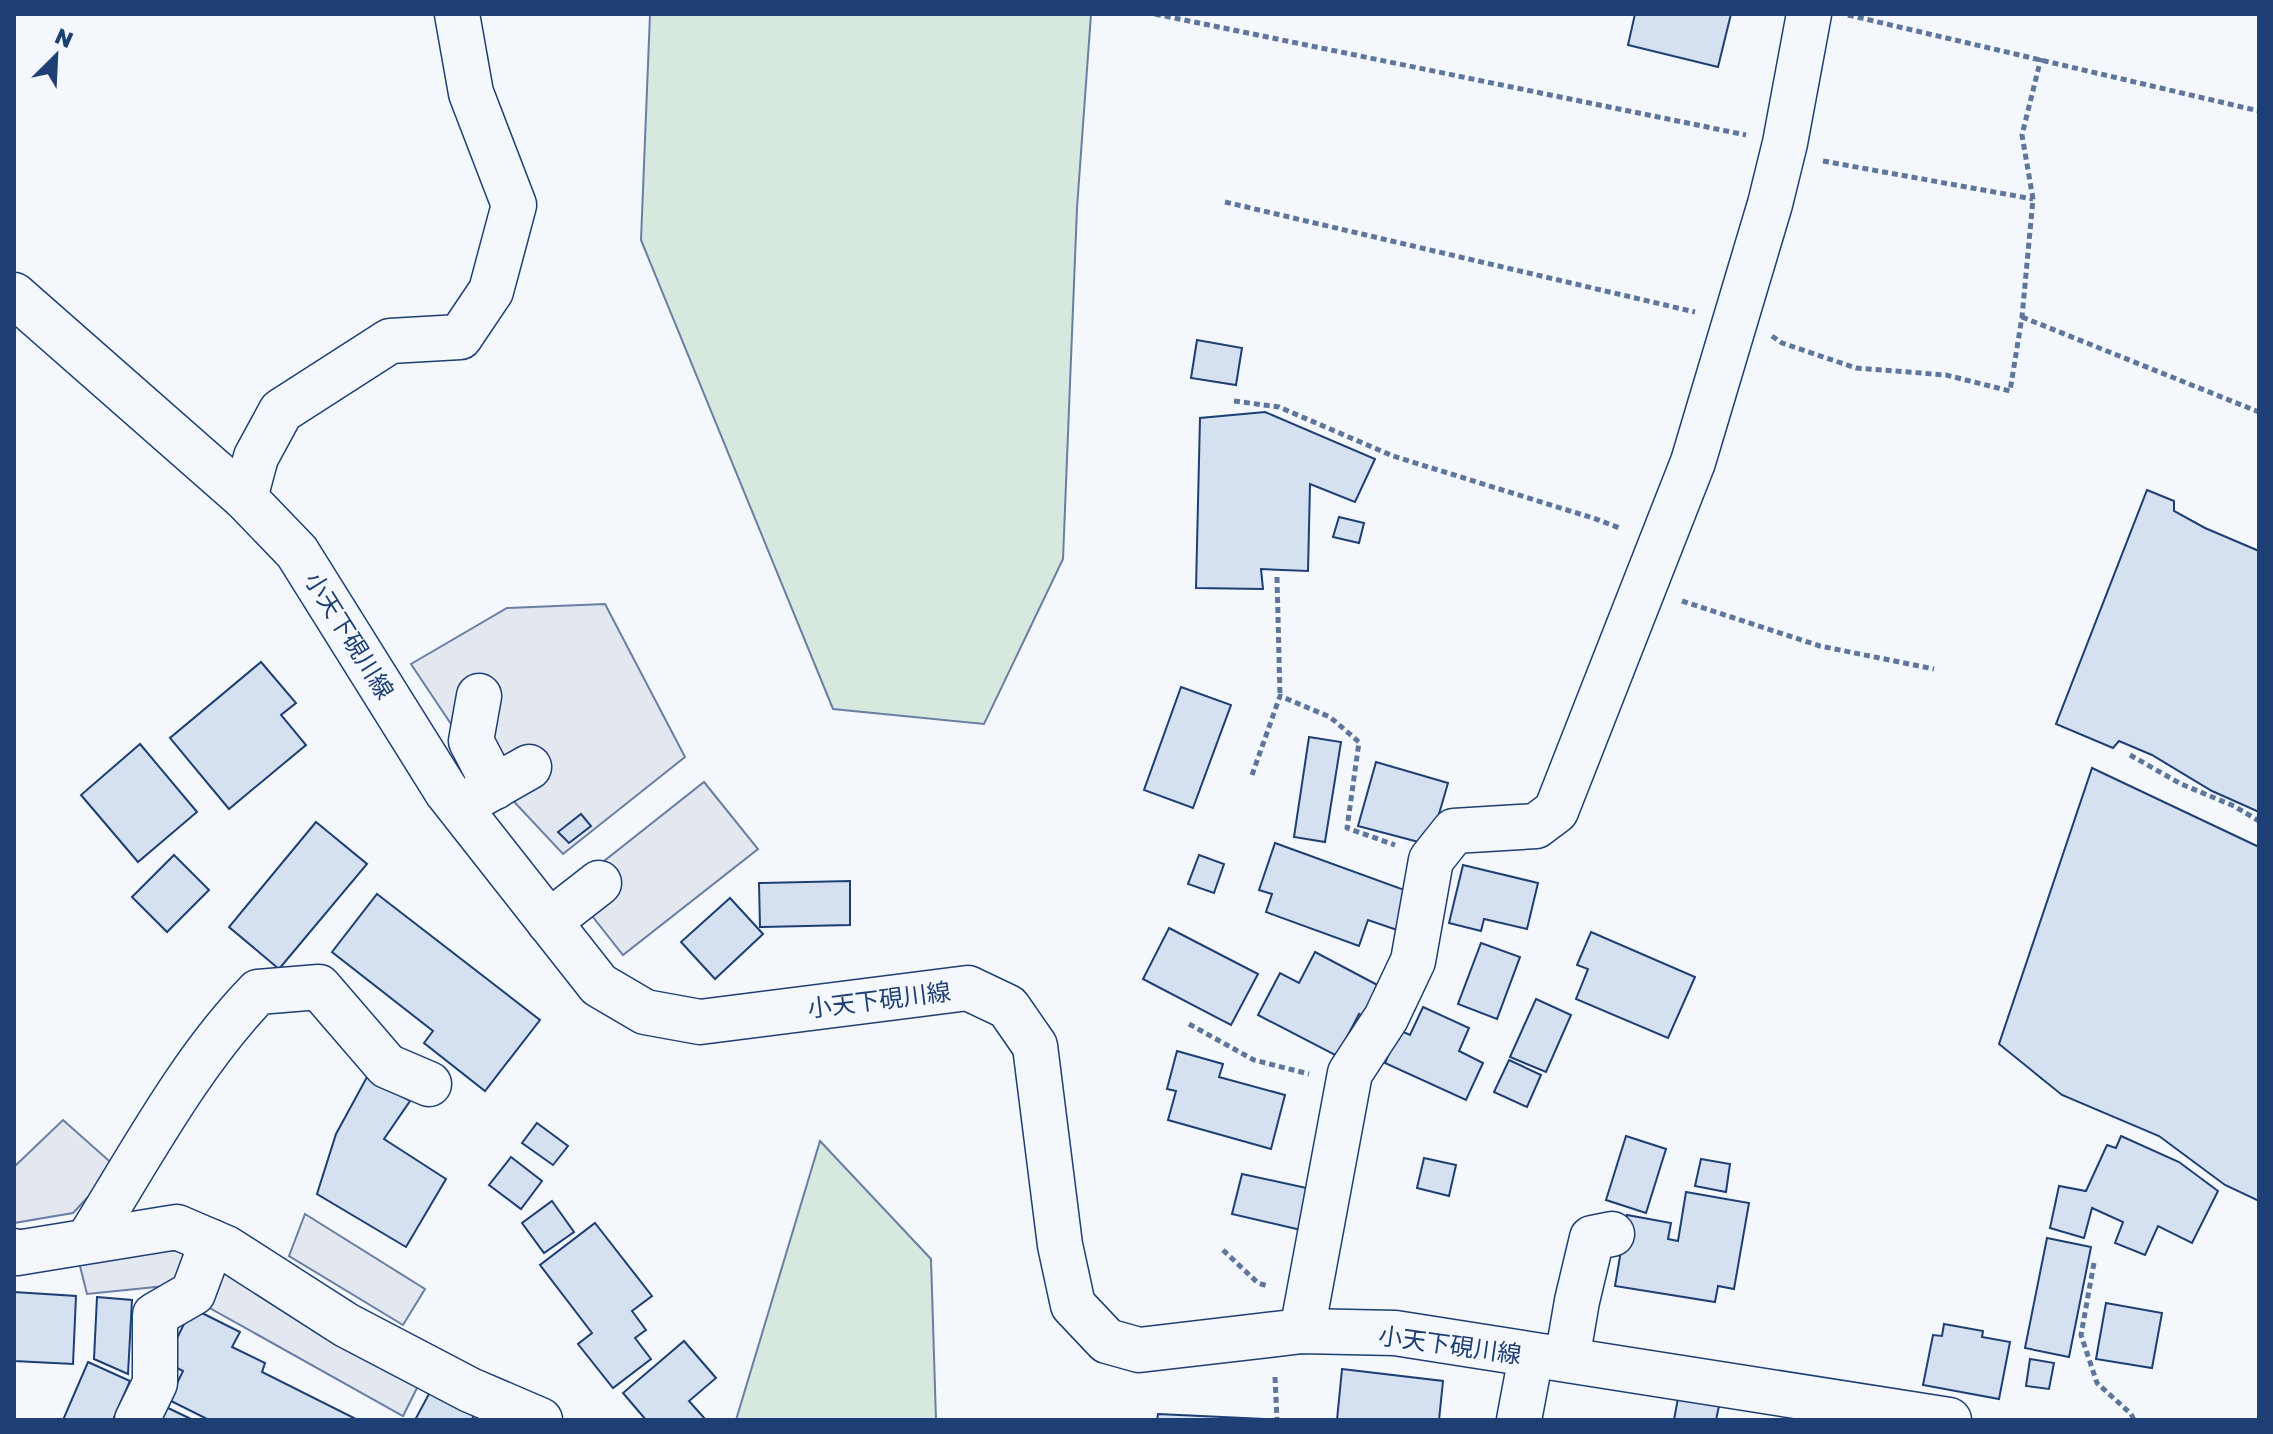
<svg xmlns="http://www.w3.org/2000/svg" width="2273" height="1434" viewBox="0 0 2273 1434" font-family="'Golos Text','Noto Sans JP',sans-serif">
  <rect width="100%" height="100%" fill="#f4f7fb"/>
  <g fill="#d7e8df" stroke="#687fa3" stroke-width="2">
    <path d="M650 14H1091L1077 208 1063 559 984 724 833 709 641 240Z"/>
    <path d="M820 1141 931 1259 936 1420H736Z"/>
  </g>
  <g fill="#e3e8f0" stroke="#687fa3" stroke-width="2">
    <path d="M605 604 685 757 563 854 475 760 411 664 507 608Z"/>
    <path d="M704 782 758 849 623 955 570 888Z"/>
    <path d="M63 1120 116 1167 73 1213 14 1223V1167Z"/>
    <path d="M305 1214 425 1289 403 1325 289 1256Z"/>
    <path d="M149 1247 189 1253 185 1284 87 1294 78 1258Z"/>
    <path d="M212 1267 421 1380 403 1416 199 1302Z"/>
  </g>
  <g fill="#d5e0f0" stroke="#1d3f73" stroke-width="2">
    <path d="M1635 14H1731L1718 67 1628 45Z"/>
    <path d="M1197 340 1242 348 1236 385 1191 378Z"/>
    <path d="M1265 412 1375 459 1355 502 1310 484 1308 571 1261 569 1263 589 1196 588 1200 418Z"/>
    <path d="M2147 490 2174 501V511L2205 528 2259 551V812L2212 791 2152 755 2119 741 2113 748 2056 724Z"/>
    <path d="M1339 517 1364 523 1359 543 1333 537Z"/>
    <path d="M261 662 296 703 281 715 306 745 229 809 170 738Z"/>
    <path d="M1181 687 1231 705 1193 808 1144 790Z"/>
    <path d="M1309 737 1341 742 1325 842 1294 837Z"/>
    <path d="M140 744 197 812 138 862 81 795Z"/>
    <path d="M1376 762 1448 783 1430 845 1358 826Z"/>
    <path d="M2092 768 2259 847V1201L2225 1185 2159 1136 2062 1095 1999 1044Z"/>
    <path d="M581 814 591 826 569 843 558 832Z"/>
    <path d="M316 822 367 864 279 969 229 927Z"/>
    <path d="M1275 843 1410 892 1397 930 1368 920 1359 946 1266 912 1272 894 1259 890Z"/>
    <path d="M174 855 209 890 167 932 132 897Z"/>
    <path d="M1199 855 1224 864 1214 893 1188 884Z"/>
    <path d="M1463 865 1538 883 1527 929 1484 919 1481 931 1449 923Z"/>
    <path d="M850 881V925L760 927 759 883Z"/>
    <path d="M377 894 540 1020 485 1091 424 1043 433 1031 332 952Z"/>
    <path d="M730 898 763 934 715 979 681 942Z"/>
    <path d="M1169 928 1258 974 1231 1025 1143 979Z"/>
    <path d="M1591 932 1695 977 1668 1038 1576 999 1588 969 1577 965Z"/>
    <path d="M1481 943 1520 957 1497 1019 1458 1004Z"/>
    <path d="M1315 952 1385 989 1369 1020 1359 1014 1337 1056 1258 1015 1280 973 1299 983Z"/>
    <path d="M1536 999 1571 1015 1546 1072 1510 1057Z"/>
    <path d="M1423 1007 1469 1028 1459 1051 1483 1063 1466 1100 1385 1063 1399 1030 1410 1035Z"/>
    <path d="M1177 1051 1223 1064 1219 1077 1285 1095 1271 1149 1168 1120 1176 1091 1167 1089Z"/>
    <path d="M1509 1060 1541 1075 1527 1107 1494 1092Z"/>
    <path d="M367 1077 410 1101 384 1139 446 1179 406 1247 317 1194 336 1134Z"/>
    <path d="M537 1123 568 1146 553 1165 522 1143Z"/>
    <path d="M1626 1136 1666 1149 1646 1213 1606 1200Z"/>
    <path d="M2121 1136 2179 1162 2218 1191 2192 1243 2158 1226 2145 1255 2115 1243 2123 1222 2092 1208 2084 1238 2050 1228 2059 1186 2086 1191 2107 1145 2116 1148Z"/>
    <path d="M511 1157 542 1181 521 1209 489 1185Z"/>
    <path d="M1424 1158 1456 1165 1449 1196 1417 1188Z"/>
    <path d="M1701 1159 1730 1164 1726 1192 1695 1186Z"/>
    <path d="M1242 1174 1311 1189 1301 1230 1232 1214Z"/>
    <path d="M1686 1192 1749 1203 1734 1289 1718 1286 1715 1302 1615 1286 1627 1215 1671 1223 1668 1239 1678 1241Z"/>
    <path d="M552 1201 574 1232 544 1253 522 1223Z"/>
    <path d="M595 1223 652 1296 632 1311 646 1330 635 1338 651 1359 613 1388 578 1344 592 1333 540 1265Z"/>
    <path d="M2047 1238 2091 1247 2069 1357 2025 1348Z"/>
    <path d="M14 1292 76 1296 73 1364 14 1361Z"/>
    <path d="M97 1297 132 1300 128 1374 94 1359Z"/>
    <path d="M2106 1303 2162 1313 2152 1368 2096 1359Z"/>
    <path d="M192 1308 240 1332 232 1347 265 1363 262 1372 354 1418 352 1420H209L169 1400 183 1371 165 1362Z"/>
    <path d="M1944 1324 1983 1331 1982 1337 2010 1342 1999 1399 1923 1385 1933 1335 1942 1336Z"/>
    <path d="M684 1341 716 1378 689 1401 706 1420H646L623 1393Z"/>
    <path d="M2030 1359 2054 1363 2049 1389 2026 1386Z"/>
    <path d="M88 1362 130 1381 113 1420H63Z"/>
    <path d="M1342 1369 1443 1381 1439 1420H1337Z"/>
    <path d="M430 1392 474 1416 471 1420H415Z"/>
    <path d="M1678 1398 1719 1406 1716 1420H1674Z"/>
    <path d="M166 1407 193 1420H159Z"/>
    <path d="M1158 1414 1264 1419V1420H1157Z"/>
  </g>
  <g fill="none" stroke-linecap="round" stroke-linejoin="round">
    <defs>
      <g id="minor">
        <path d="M245 498 256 457 281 411 390 341 460 337 491 291 514 205 471 93 457 14"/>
        <path d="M479 696 471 741 495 787"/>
        <path d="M471 800 529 767"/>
        <path d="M549 922 599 883"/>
        <path d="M88 1240C140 1157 190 1062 258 992L319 987 387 1066 429 1084"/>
        <path d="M14 1251 17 1253 177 1227 226 1248 346 1325 470 1390 540 1420"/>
        <path d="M1302 1331 1350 1073 1386 1018 1413 961 1431 860 1454 831 1536 826 1556 811 1693 462 1770 204 1785 143 1809 14"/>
        <path d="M1567 1359 1577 1301 1592 1238 1612 1234"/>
        <path d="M137 1420 155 1383V1315L193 1293 212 1242"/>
        <path d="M1519 1420 1531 1356"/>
      </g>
      <path id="major" d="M14 295 245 498 297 552 447 792 599 985 645 1012 700 1022 968 988 1008 1007 1035 1046 1060 1245 1073 1305 1107 1341 1139 1350 1302 1331 1395 1333 1949 1420"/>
    </defs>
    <use href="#minor" stroke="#1d3f73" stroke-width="47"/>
    <use href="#major" stroke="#1d3f73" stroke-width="47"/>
    <g stroke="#5e769c" stroke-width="5" stroke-dasharray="6 4" stroke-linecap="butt">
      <path d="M1155 14 1746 135"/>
      <path d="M1848 15 2259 111"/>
      <path d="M1823 161 2033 199"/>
      <path d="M1225 202 1695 312"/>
      <path d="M2022 317 2259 412"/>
      <path d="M1772 336 1782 343 1856 368 1946 375 2010 391 2022 317 2033 199 2022 135 2041 58"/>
      <path d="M1234 401 1279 407 1393 456 1596 519 1622 529"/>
      <path d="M1277 577 1280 696"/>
      <path d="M1682 601 1820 646 1934 669"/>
      <path d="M2130 755 2181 784 2234 806 2259 821"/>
      <path d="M1252 775 1280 696 1330 717 1359 742 1347 828 1395 845"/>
      <path d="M1189 1024 1254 1060 1309 1074"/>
      <path d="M1223 1250 1258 1283 1268 1286"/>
      <path d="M2094 1263 2081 1335 2097 1383 2131 1414 2134 1420"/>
      <path d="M1275 1377 1277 1420"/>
    </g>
    <use href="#minor" stroke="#f4f7fb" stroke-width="44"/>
    <use href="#major" stroke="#f4f7fb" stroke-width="44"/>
  </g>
  <g text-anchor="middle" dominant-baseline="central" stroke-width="6" stroke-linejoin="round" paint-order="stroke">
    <g font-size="24" fill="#1d3f73" stroke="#f4f7fb">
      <text transform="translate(350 635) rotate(58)">小天下硯川線</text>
      <text transform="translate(879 999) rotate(-7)">小天下硯川線</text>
      <text transform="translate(1450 1344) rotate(8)">小天下硯川線</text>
    </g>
  </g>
  <rect width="2273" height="1434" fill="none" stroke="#1d3f73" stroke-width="32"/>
  <g transform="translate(56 56) rotate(24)" stroke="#f4f7fb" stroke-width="6" paint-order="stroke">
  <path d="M0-6L14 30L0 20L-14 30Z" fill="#1d3f73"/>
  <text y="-12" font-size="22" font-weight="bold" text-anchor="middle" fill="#1d3f73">N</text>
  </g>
</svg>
